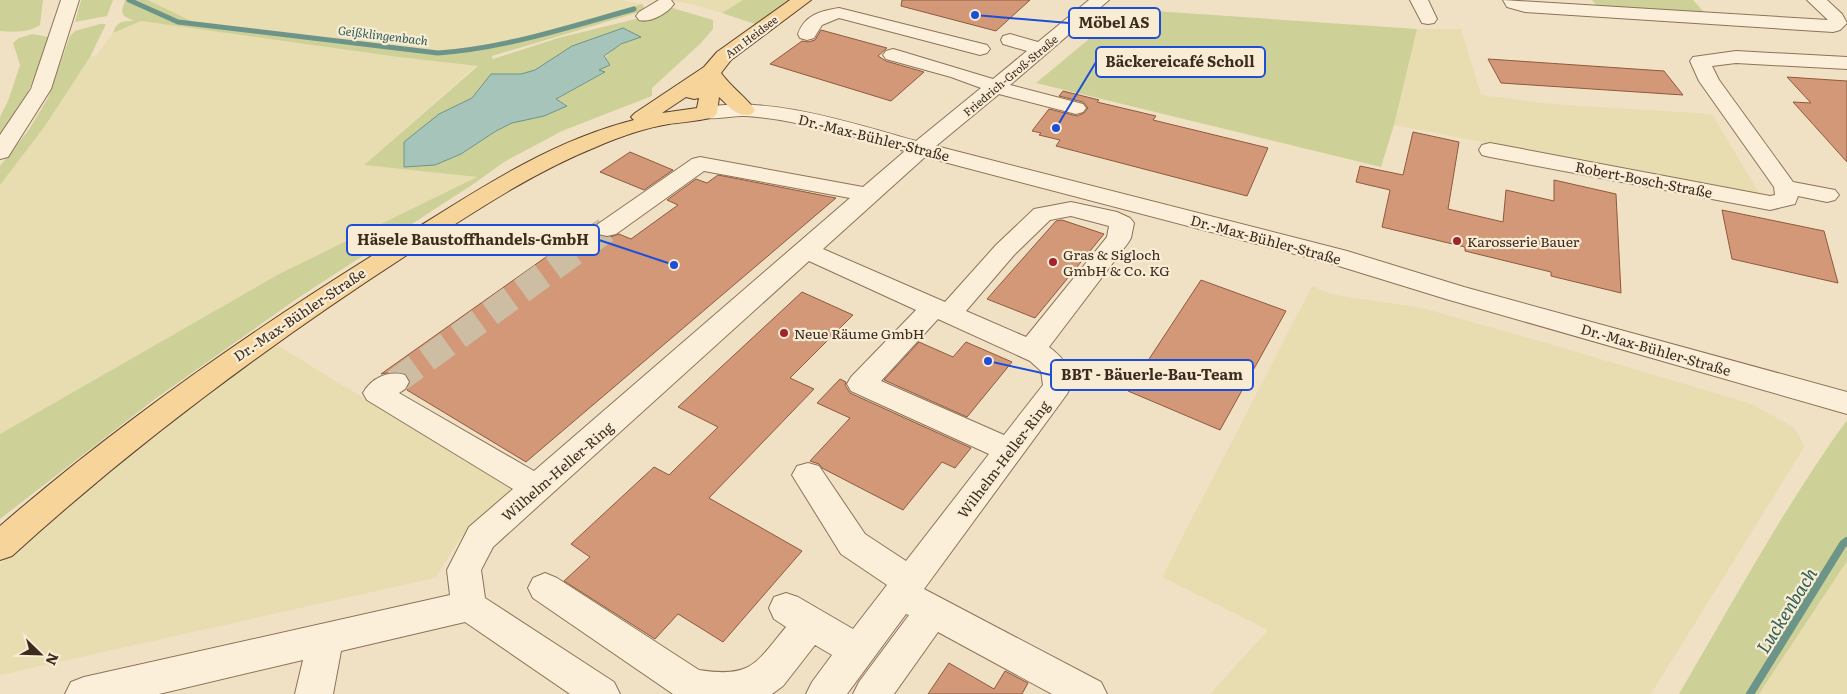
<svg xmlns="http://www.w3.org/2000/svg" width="1847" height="694" viewBox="0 0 1847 694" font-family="Literata,serif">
  <rect width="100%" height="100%" fill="#f1e1c4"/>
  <g fill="#e8dcb1">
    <path d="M148 0H621L642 4 488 47 437 51 193 22Z"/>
    <path d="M669 0H743L722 13 691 4Z"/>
    <path d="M141 21 476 66 364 165 478 177 279 274 0 434V185L45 126 90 57 96 56 113 33Z"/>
    <path d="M1417 29H1461L1481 95 1551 104 1712 114 1761 196 1394 125Z"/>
    <path d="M1312 286 1330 294 1422 308 1543 342 1752 404 1793 427 1805 446 1651 694H1210L1268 630 1162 577Z"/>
    <path d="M272 342 514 490 462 536 435 578 0 675V564L107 461Z"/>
    <path d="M1847 561V694H1759Z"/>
  </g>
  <g fill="#cdd197" fill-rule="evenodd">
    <path d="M0 0H43L40 25C28 33 14 32 0 31Z"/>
    <path d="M81 0H113L107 16 75 22Z"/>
    <path d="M125 0H148L193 22 437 51 488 47 642 4 646 10 492 56 493 59 558 38 656 14 669 7 713 20V29L700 44 652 88V96L562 131 504 162 475 183 298 298 155 399 0 519V434L279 274 477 177 364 165 478 66 399 57 141 21 113 33C117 21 122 21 134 21L124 16 122 11ZM640 37C620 44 607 49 598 70L604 73 556 99 567 105 512 123 496 131 461 154 435 165 404 167 439 114 472 98 491 74H521L535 70 572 46Z"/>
    <path d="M743 0H792L755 24 722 13Z"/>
    <path d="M1592 0H1693L1704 12 1597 6Z"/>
    <path d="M1125 9 1417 29 1394 125 1381 167 1036 83Z"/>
    <path d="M100 24H106L90 57 45 126 0 185V166L28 131 48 98 70 36 75 31Z"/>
    <path d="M32 34 49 37V44L18 114 0 139V117L8 101 20 65 13 43 19 38Z"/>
    <path d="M1847 420V561L1759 694H1679C1733 602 1784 507 1847 420Z"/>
  </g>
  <path fill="#a6c4ba" stroke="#6c9488" d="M623 28 641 37 621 44 604 56 610 65 599 70 605 72 556 99 567 106 544 116 512 123 496 131 461 154 435 165 404 167V142L439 114 472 98 491 74H521L535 70 572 46Z"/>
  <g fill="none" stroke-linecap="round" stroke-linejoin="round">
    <path stroke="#6c9488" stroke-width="5" d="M129 0 178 22 438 53C506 48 569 27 634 9"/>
    <path stroke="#6c9488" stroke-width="8" d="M1750 694 1843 544 1847 541"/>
  </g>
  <g fill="#d29878" stroke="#8f593d">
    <path d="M902 0H1030L996 31 901 6Z"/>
    <path d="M821 30 887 48 878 56 886 61 924 72 891 101 770 64 802 41 808 42 815 40Z"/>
    <path d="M1488 59 1664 71 1683 95 1501 83Z"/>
    <path d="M1787 77 1847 81V162L1793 102 1811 103Z"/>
    <path d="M1063 91 1099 100 1097 102 1156 116 1153 120 1268 148 1247 196 1056 146 1060 140 1039 135 1041 133 1032 131 1049 109 1077 116 1084 113 1088 108 1083 102 1059 96Z"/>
    <path d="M1413 132 1459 142 1448 209 1503 222 1506 190 1554 201V180L1616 194 1621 293 1551 276V272L1465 251V247L1382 227 1390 190 1356 182 1360 166 1403 175Z"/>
    <path d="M630 152 673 170 644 190 600 172Z"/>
    <path d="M718 175 836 198 526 462 407 390 411 381 405 373 393 372 381 374 594 223 596 224 593 230 598 236 607 238 619 234 631 239 678 205 667 200 696 179 707 183Z"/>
    <path d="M1722 210 1824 231 1838 283 1732 259Z"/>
    <path d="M1062 220 1104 234 1035 318 987 299 1056 221Z"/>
    <path d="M1201 280 1286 311 1220 430 1128 391Z"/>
    <path d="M802 292 853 315 790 378 814 389 709 498 802 551 723 642 678 614 655 639 564 581 590 557 571 544 654 467 669 475 718 427 678 407Z"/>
    <path d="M919 342 953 357 966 342 1012 362 967 417 884 380Z"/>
    <path d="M840 379 846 382 845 385 850 393 971 448 955 468 942 462 903 510 822 468 819 464 810 461 850 418 817 403Z"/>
    <path d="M949 663 994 689 1005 671 1028 683 1022 694H928Z"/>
  </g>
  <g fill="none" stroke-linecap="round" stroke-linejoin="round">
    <path stroke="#cdbda3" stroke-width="26" stroke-dasharray="26 13" stroke-linecap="butt" d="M395 382 607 229"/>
    <defs>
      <g id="minor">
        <path d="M61 0H79L51 89 8 157 0 159V135L31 89Z"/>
        <path d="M659 0H671L674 4C667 14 650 23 639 20L636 16 639 12Z"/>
        <path d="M1089 0H1109L1010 85 1083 104 1086 108 1083 112 1076 114 999 94 936 146 1347 251 1464 287 1847 392V414L1446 299 1329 263 925 157 823 249 945 302 996 245 1034 209 1071 202 1117 212 1130 218 1134 223 1131 238 1128 243 1049 347C1064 358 1078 375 1067 394L924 589 1101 682 1107 694H1052L938 632 894 694H853L859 682 909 615 906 614 847 694H806L812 682 832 655 815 645 783 686 772 694H673L533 598 528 588 533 578 545 573 557 578 699 670C752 678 755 664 786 627L774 619 769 608 774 597 786 593 798 597 853 629 887 585 841 554 792 475 797 466 808 463 819 466 865 534 906 561 989 454 851 391 847 384 851 377 916 310 809 261 493 547 481 570 485 598 614 682 620 694H570L465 622 341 651 333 694H295L303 660 159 694H65L71 682 84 677 450 595 447 570 469 527 513 489 367 400 363 393C371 378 389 370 405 375L409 382 405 389 399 393 534 471 850 198 704 171 616 234 607 236 598 234 595 229 598 224 692 159 700 157 863 187 905 151C853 137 800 120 746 116 730 115 715 121 700 117L697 113 700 109C762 93 855 124 916 141L981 88 951 77 886 59 883 55 886 51 893 49 900 51 993 79 1027 51 1003 44 1001 40 1003 36 1010 34 1038 42ZM1071 216 1109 226 1107 237 1026 337 966 311 1014 255 1050 220ZM938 319 1030 361 1041 371 1043 385 1004 435 881 381Z"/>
        <path d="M1410 0H1428L1437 19 1434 23 1428 24 1422 23Z"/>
        <path d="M1503 0 1828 20 1807 0H1827L1842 14 1847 23 1840 30 1833 32 1525 12 1507 7Z"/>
        <path d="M839 8 987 45 990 49 987 53 980 55 839 18 822 25 814 38 807 40 800 38 798 34C805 15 820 11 839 8Z"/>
        <path d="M1736 51 1847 57V69L1736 63 1712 66 1719 80 1793 182 1835 190 1839 195 1835 200 1827 202 1798 196 1795 204 1770 210 1490 157 1482 155 1479 150 1482 145 1490 143 1770 196 1775 195 1774 187 1699 81 1690 61 1693 57Z"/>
      </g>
      <path id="major" d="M790 0H811L731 60 721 73C731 87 746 97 755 110L752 114C737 118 730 107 719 97L717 113 714 117C699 121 684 122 669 124 644 128 619 137 596 147 529 174 468 216 407 255 267 346 135 444 12 556L0 560V526C126 417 262 323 404 236 476 191 550 141 634 120L631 117 635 113 704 67 717 52ZM686 97 694 99 699 98 697 108 662 113Z"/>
    </defs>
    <use href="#minor" stroke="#8e7259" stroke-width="2"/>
    <use href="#major" stroke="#5b402d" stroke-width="2"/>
    <use href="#minor" fill="#fbefd9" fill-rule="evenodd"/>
    <use href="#major" fill="#f6d49a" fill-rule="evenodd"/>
  </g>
  <g fill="#a1242d" stroke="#f8ecd5" stroke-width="2">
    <circle cx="1457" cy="241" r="5"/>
    <circle cx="1053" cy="262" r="5"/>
    <circle cx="784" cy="333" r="5"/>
  </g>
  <g text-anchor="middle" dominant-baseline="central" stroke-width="4.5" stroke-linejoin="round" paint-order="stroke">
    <g font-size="11" fill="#3d2b1e" stroke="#f8ecd5">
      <text transform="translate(751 36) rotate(-37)">Am Heidsee</text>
      <text transform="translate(1010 75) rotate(-40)">Friedrich-Groß-Straße</text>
    </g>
    <g font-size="12" font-style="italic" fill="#2c5e58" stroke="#f8ecd5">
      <text transform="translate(383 35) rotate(7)">Geißklingenbach</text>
    </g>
    <g font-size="14" fill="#3d2b1e" stroke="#f8ecd5">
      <text transform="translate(874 137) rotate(14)">Dr.-Max-Bühler-Straße</text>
      <text transform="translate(1644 179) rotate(11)">Robert-Bosch-Straße</text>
      <text transform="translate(1266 239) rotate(15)">Dr.-Max-Bühler-Straße</text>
      <text transform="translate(299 314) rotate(-34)">Dr.-Max-Bühler-Straße</text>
      <text transform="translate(1656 349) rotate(16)">Dr.-Max-Bühler-Straße</text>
      <text transform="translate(1003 459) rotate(-53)">Wilhelm-Heller-Ring</text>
      <text transform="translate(557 471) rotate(-41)">Wilhelm-Heller-Ring</text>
    </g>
    <g font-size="14" fill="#3d2b1e" stroke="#f8ecd5" text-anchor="start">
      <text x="1467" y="241">Karosserie Bauer</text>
      <text x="1063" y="254">Gras &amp; Sigloch<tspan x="1063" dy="16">GmbH &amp; Co. KG</tspan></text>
      <text x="794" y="333">Neue Räume GmbH</text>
    </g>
    <g font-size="18" font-style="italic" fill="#2c5e58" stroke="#f8ecd5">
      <text transform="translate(1786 610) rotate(-58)">Luckenbach</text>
    </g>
  </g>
  <path fill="none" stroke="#1d4ed8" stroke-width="2" d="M975 15L1069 23M1056 128L1096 62M674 265L599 240M988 361L1051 375"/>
  <g fill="#1d4ed8" stroke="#f8ecd5" stroke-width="2">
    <circle cx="975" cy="15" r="5"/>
    <circle cx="1056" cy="128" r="5"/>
    <circle cx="674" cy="265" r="5"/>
    <circle cx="988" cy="361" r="5"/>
  </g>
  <g fill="#f8ecd5" stroke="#1d4ed8" stroke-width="2">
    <rect x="1069" y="8" width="91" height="30" rx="5"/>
    <rect x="1096" y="47" width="169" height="30" rx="5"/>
    <rect x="347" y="225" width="252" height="30" rx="5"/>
    <rect x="1051" y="360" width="202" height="30" rx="5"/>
  </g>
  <g font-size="15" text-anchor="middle" font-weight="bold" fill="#3d2b1e">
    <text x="1114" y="28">Möbel AS</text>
    <text x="1180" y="67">Bäckereicafé Scholl</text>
    <text x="473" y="245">Häsele Baustoffhandels-GmbH</text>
    <text x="1152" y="380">BBT - Bäuerle-Bau-Team</text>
  </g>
  <g transform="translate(40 654) rotate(113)" stroke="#f8ecd5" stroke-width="4" paint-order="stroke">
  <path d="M0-4L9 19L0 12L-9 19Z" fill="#3d2b1e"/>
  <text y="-8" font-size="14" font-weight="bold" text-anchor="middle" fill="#3d2b1e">N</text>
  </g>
</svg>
